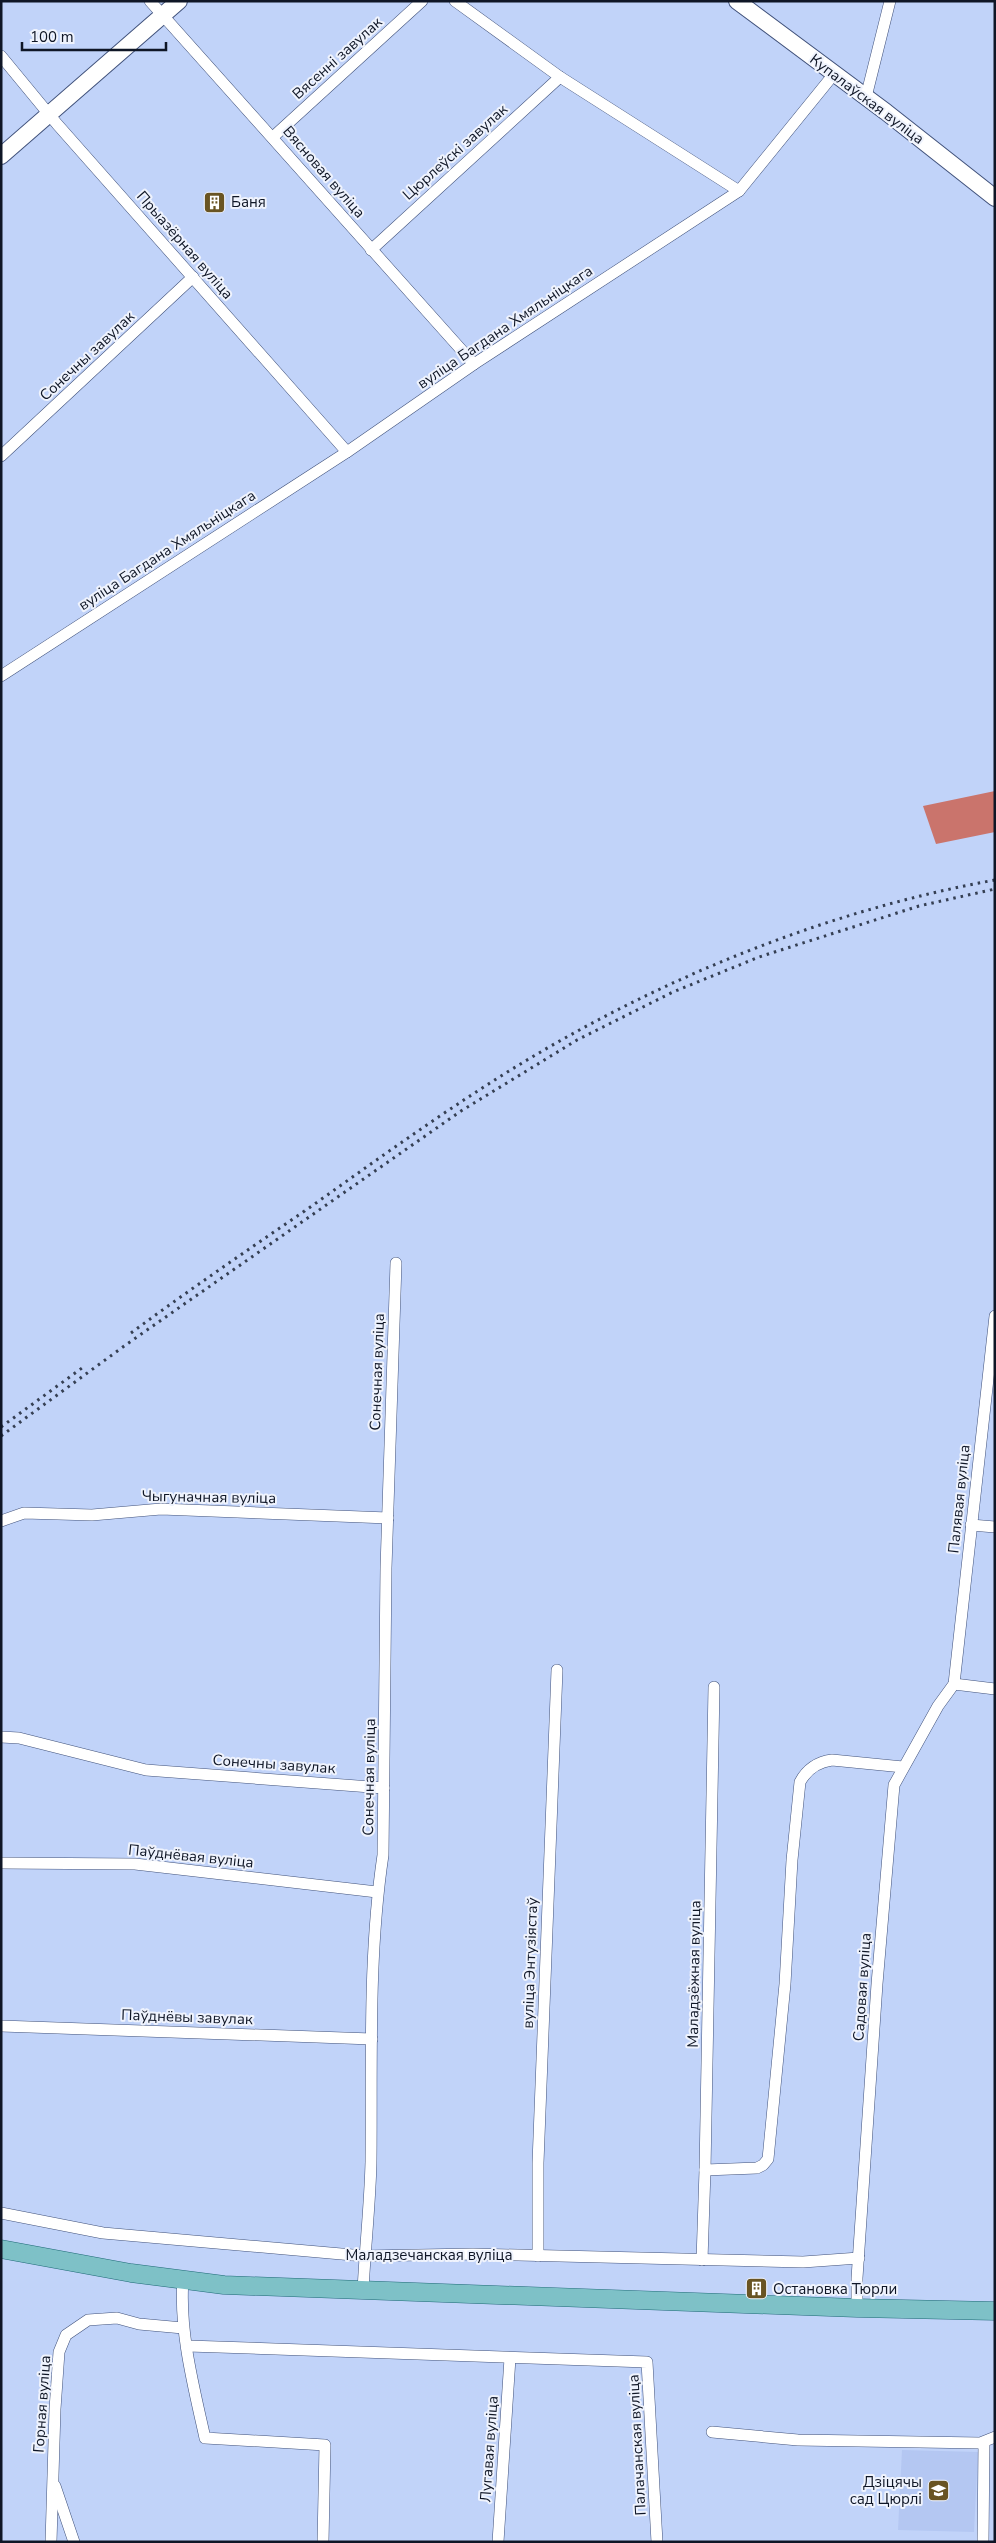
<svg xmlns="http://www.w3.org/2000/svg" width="996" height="2543" viewBox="0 0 996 2543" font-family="'Nunito Sans',sans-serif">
  <rect width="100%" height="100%" fill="#c1d3f9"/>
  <path fill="#b4c7f2" d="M902 2450 978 2452 974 2532 898 2530Z"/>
  <path fill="#ca746c" d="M995 791V832L936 844 923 806Z"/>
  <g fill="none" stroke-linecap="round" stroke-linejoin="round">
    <defs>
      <g id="street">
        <path d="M150 1 474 364"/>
        <path d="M455 1 560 77 739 191"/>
        <path d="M1 56 57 124 347 452"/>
        <path d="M866 97 890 1"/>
        <path d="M273 137 422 1"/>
        <path d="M371 250 560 77"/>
        <path d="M1 456 193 277"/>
        <path d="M1 676 347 452 474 364 739 191 834 74"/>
        <path d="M1 1521 24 1513 92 1515 161 1509 388 1518"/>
        <path d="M971 1525 995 1527"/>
        <path d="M954 1684 995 1689"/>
        <path d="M1 1737 19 1738 146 1770 384 1788"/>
        <path d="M1 1863 135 1864 377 1892"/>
        <path d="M1 2026 372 2039"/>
        <path d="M705 2170 757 2168 763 2165 768 2159 785 1984 792 1860 800 1782C807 1769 817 1762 832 1760L903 1767"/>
        <path d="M1 2213 103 2233 364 2256 473 2254 803 2262 859 2258"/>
        <path d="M538 2256V2163L557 1670"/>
        <path d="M702 2260 705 2170 714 1687"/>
        <path d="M183 2280C179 2332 194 2388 205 2438L325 2445 323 2542"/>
        <path d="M363 2291C365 2248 370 2205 371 2162 372 2060 368 1956 383 1855L386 1568 396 1263"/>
        <path d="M857 2308V2278L877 1984 894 1785 938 1706 954 1684 995 1316"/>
        <path d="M188 2346 647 2362 657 2542"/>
        <path d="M712 2432 798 2440 980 2443 995 2437"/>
        <path d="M55 2486 74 2542"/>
        <path d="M51 2542 55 2409 59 2352 66 2335 88 2320 117 2318 139 2324 183 2328"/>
        <path d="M498 2542 510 2358"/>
        <path d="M983 2542 984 2443"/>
      </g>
      <g id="secondary">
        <path d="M737 1 886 112 995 198"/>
        <path d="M1 156 179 1"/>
      </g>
      <path id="primary" d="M1 2249 131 2273 224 2285 857 2308 995 2311"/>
    </defs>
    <use href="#street" stroke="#41527b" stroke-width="12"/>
    <use href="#secondary" stroke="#41527b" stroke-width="18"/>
    <use href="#primary" stroke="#1f6a77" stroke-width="19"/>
    <use href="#street" stroke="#fff" stroke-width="11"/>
    <use href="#secondary" stroke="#fff" stroke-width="16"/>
    <use href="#primary" stroke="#7ec1c7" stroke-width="18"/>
    <g stroke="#353f53" stroke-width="3" stroke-dasharray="2.5 5" stroke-linecap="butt">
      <path d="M131 1333C189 1290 249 1249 309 1208 375 1161 440 1114 509 1071 656 980 824 911 995 880"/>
      <path d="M1 1427 82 1368"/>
      <path d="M1 1436 127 1344 461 1111 577 1040 673 992 759 957 919 906 995 889"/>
    </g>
  </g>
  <defs>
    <symbol id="building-square" viewBox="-11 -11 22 22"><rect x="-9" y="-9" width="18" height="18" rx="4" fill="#695423" stroke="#eff3fd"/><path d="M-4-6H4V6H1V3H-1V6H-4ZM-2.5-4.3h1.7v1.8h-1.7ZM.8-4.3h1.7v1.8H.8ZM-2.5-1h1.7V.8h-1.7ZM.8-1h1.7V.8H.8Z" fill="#fff"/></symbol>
    <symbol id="school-square" viewBox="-11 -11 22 22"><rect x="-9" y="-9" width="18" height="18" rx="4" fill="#695423" stroke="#eff3fd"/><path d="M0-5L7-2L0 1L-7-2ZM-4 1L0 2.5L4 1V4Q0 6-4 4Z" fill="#fff"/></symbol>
  </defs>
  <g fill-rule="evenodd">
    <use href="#building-square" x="202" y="190" width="25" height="25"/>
    <use href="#building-square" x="744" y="2276" width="25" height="25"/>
    <use href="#school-square" x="926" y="2478" width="25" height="25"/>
  </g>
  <g text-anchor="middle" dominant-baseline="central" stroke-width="4" stroke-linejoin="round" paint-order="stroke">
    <g font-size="15" fill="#0f1626" stroke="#eff3fd">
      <text transform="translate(337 58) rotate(-42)">Вясенні завулак</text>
      <text transform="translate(867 99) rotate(37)">Купалаўская вуліца</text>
      <text transform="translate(455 152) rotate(-42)">Цюрлеўскі завулак</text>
      <text transform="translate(324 172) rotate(49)">Вясновая вуліца</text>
      <text transform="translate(185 245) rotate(49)">Прыазёрная вуліца</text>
      <text transform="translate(505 327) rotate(-34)">вуліца Багдана Хмяльніцкага</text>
      <text transform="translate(87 356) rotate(-43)">Сонечны завулак</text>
      <text transform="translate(167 550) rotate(-33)">вуліца Багдана Хмяльніцкага</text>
      <text transform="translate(377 1372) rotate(-88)">Сонечная вуліца</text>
      <text transform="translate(209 1497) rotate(1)">Чыгуначная вуліца</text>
      <text transform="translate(959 1499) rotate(-84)">Палявая вуліца</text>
      <text transform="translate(274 1764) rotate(4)">Сонечны завулак</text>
      <text transform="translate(369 1777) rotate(-89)">Сонечная вуліца</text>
      <text transform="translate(191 1856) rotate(6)">Паўднёвая вуліца</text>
      <text transform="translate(530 1963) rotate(-88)">вуліца Энтузіястаў</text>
      <text transform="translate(694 1974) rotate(-89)">Маладзёжная вуліца</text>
      <text transform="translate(862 1987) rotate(-86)">Садовая вуліца</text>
      <text transform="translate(187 2017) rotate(2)">Паўднёвы завулак</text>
      <text x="429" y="2255">Маладзечанская вуліца</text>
      <text transform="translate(42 2404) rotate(-86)">Горная вуліца</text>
      <text transform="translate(637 2445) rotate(-93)">Палачанская вуліца</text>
      <text transform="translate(489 2449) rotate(-86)">Лугавая вуліца</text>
    </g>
    <g font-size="15" fill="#0f1626" stroke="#eff3fd" text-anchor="start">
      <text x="231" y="202">Баня</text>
      <text x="773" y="2289">Остановка Тюрли</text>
      <text x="922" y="2482" text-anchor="end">Дзіцячы<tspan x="922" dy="17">сад Цюрлі</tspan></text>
    </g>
  </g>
  <rect width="996" height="2543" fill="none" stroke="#0f1626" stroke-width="5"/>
  <path d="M22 42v8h144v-8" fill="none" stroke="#0f1626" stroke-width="2.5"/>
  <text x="30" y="42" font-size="15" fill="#0f1626" stroke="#eff3fd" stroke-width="4" paint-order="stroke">100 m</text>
</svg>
